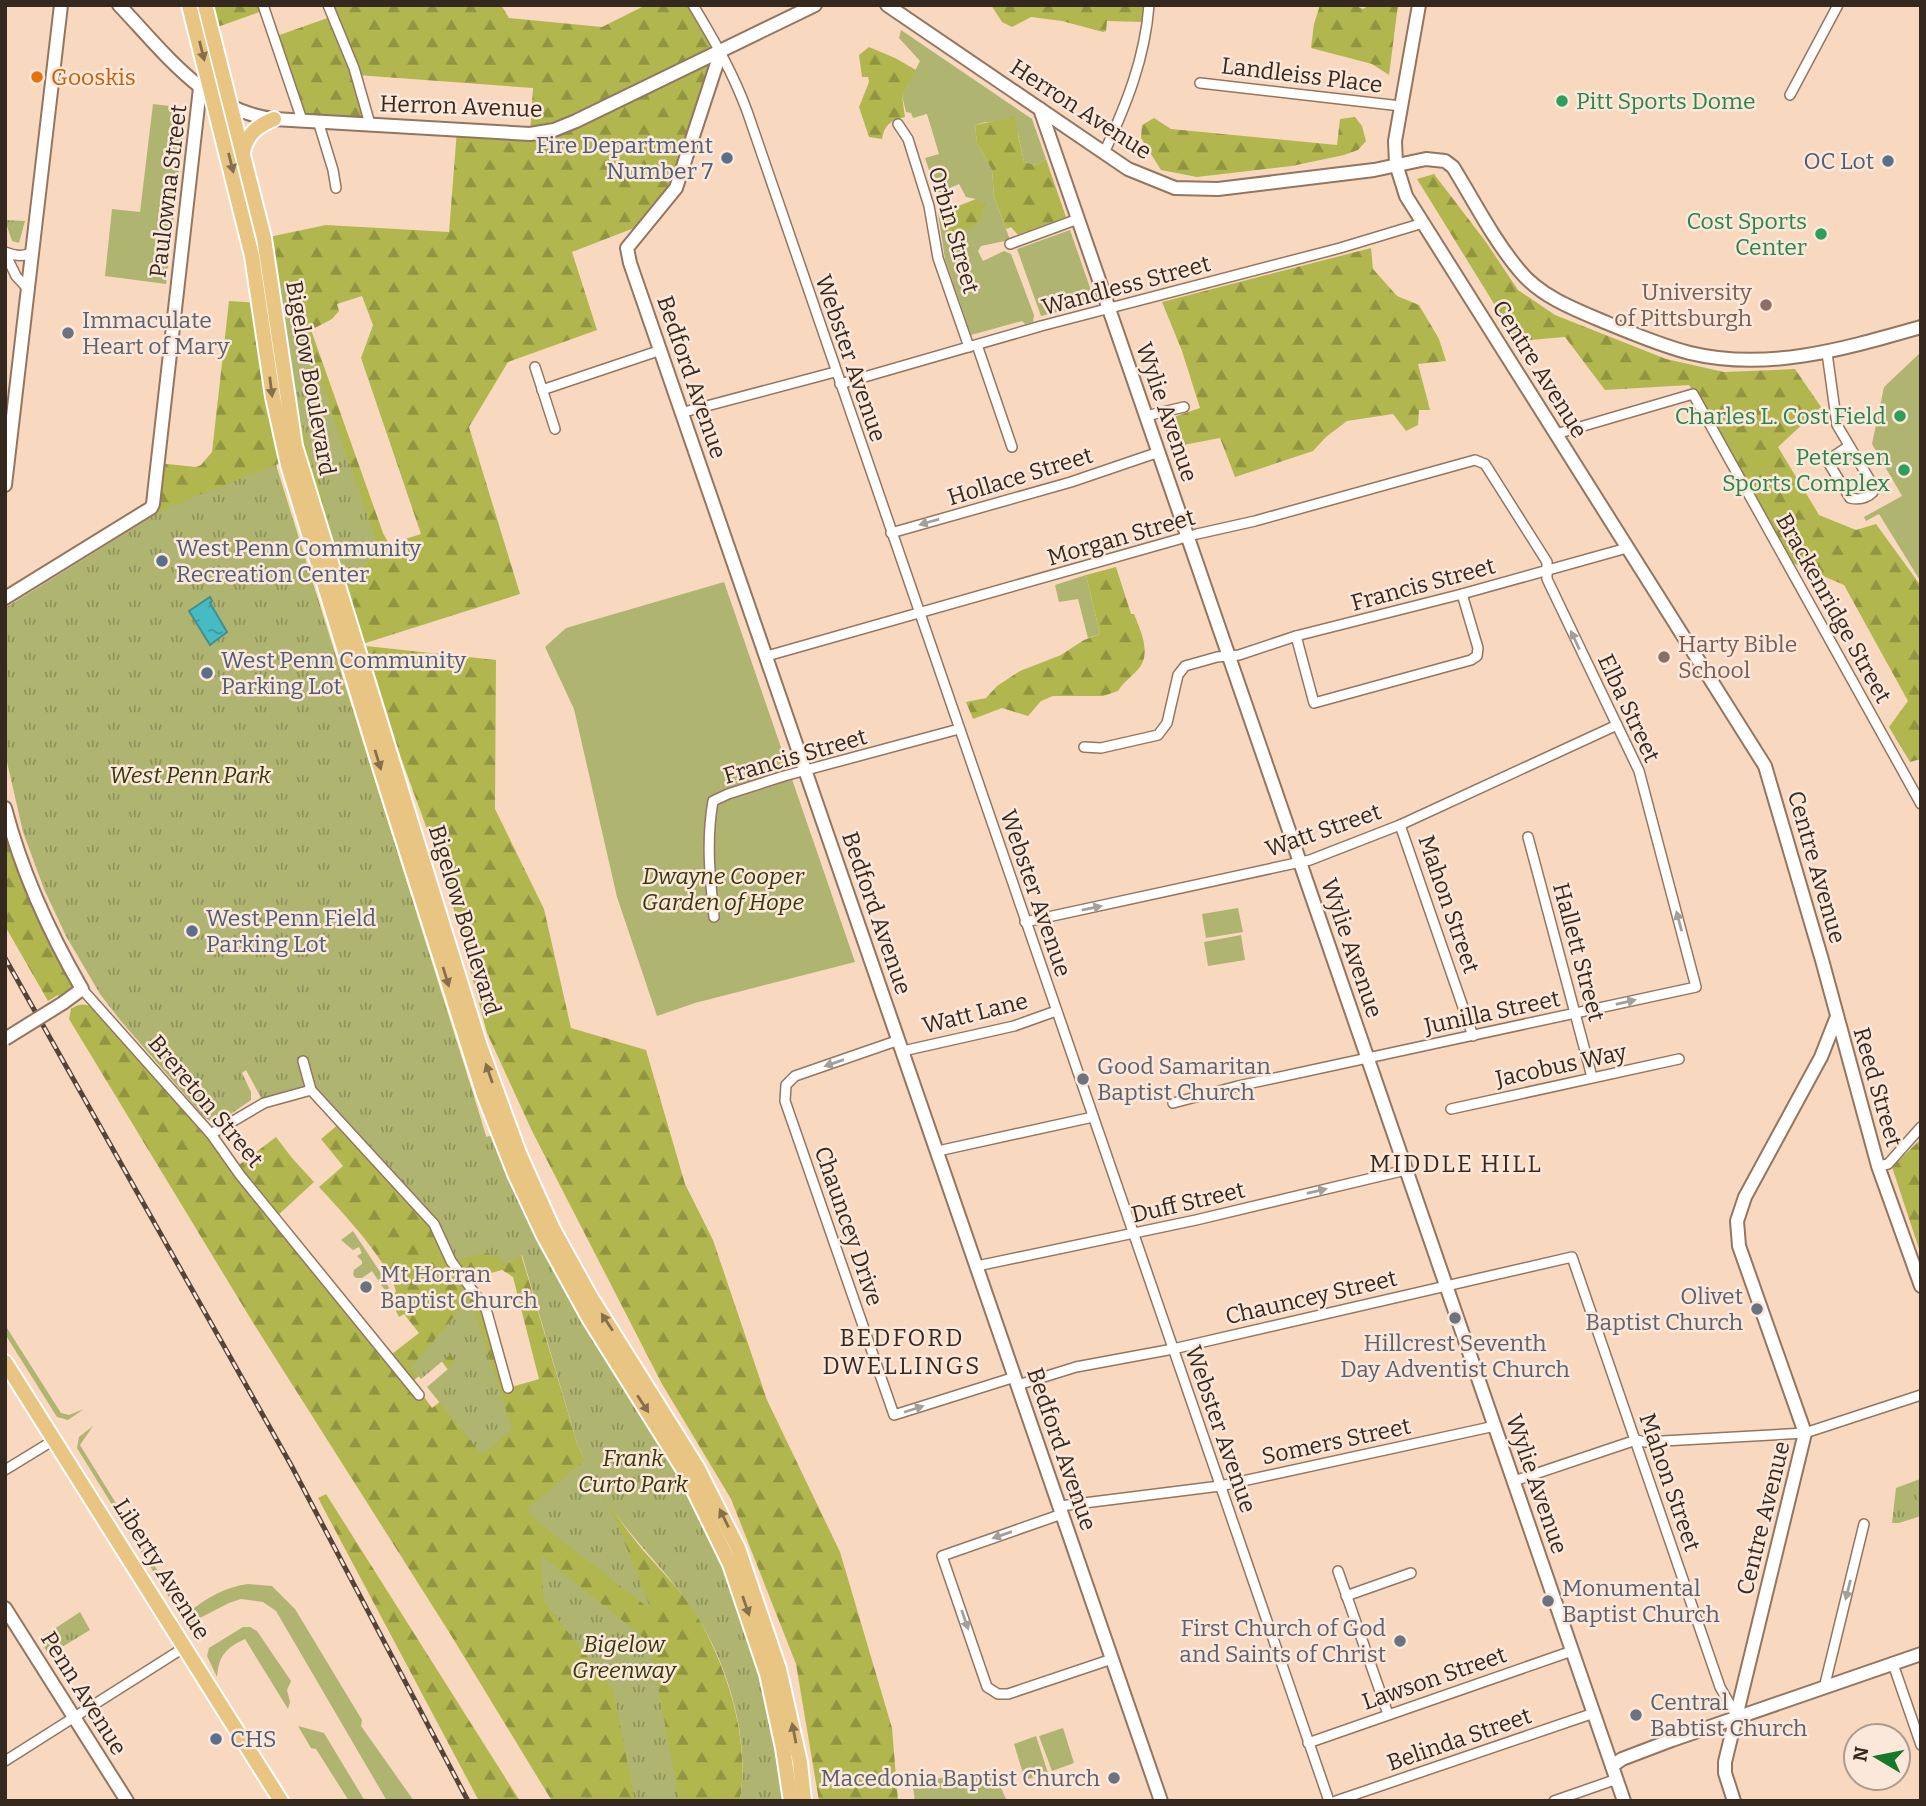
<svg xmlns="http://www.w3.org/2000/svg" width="1926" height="1806" viewBox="0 0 1926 1806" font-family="Bitter,serif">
  <defs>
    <pattern id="forest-firs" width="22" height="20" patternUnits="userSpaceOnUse" patternTransform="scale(1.75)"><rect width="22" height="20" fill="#b1b74e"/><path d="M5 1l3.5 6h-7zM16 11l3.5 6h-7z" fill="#919540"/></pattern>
    <pattern id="park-tufts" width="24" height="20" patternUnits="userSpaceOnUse" patternTransform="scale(1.75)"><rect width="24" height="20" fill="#afb470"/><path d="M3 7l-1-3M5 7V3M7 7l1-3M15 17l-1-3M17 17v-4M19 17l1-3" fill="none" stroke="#8f925b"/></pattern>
    <pattern id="water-ripples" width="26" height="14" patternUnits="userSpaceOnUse" patternTransform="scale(1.75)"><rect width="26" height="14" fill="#47bbc3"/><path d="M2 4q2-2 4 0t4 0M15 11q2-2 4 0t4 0" fill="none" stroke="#3c989e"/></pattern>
  </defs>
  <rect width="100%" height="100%" fill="#f9d8c0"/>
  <g fill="#afb470">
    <path d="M901 30 1032 119 1046 159 1036 165 1024 162 1018 134C1001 123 996 118 975 125L977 143 992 170 994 197 1010 240 981 246 978 251 983 261 1004 251 1011 254 1034 315 1033 322 1025 324 1022 321 971 335 945 259 938 214 942 218 976 199 966 197 959 184 941 192H936L925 158 939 154 927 114 913 118 911 113 906 112 902 96 920 61 899 38Z"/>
    <path d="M153 104 186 108 166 284 105 276 112 209 140 212Z"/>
    <path d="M1070 230 1095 302 1041 316 1017 249Z"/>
    <path d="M1921 352V582L1879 514 1866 521 1864 517 1902 496 1872 444 1884 387Z"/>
    <path d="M1086 575 1100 634 1088 638 1078 599 1059 602 1055 585Z"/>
    <path d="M724 582 855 962 695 1003 657 1016 617 897 574 709 545 647 566 628Z"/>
    <path d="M1238 908 1243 932 1206 938 1202 914Z"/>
    <path d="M1241 935 1245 960 1208 966 1204 942Z"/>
    <path d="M353 1231 386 1281 389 1288 386 1292 372 1271 362 1278H356L353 1275 354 1270 362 1264V1261L357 1256 362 1253 359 1247 353 1250 341 1240Z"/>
    <path d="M5 1325 61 1413 69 1415 84 1409 68 1420 57 1417 5 1334Z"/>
    <path d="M93 1426 80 1445 172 1594 181 1599 173 1601 169 1597 77 1448 79 1437Z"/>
    <path d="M248 1584 272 1586 295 1609 362 1720 361 1726 414 1801H387L276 1611 263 1602 241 1599 229 1603 196 1620 197 1622H187L188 1613C206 1598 225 1587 248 1584Z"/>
    <path d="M243 1627H250L257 1631 291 1681 287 1690 290 1702 288 1709 245 1639C226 1648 219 1655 217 1677L207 1656 209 1648Z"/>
    <path d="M298 1726 324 1733 365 1801H349L316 1749 311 1748Z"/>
    <path d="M1063 1728 1074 1763 1052 1771 1039 1736Z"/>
    <path d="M1036 1736 1048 1773 1025 1780 1014 1744Z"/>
    <path d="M994 1773 1007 1801H915L912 1781Z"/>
  </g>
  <g fill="url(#forest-firs)" fill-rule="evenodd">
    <path d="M205 5H263L265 10 212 29Z"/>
    <path d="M328 5H501L509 18 602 27 646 5H693L721 51 683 171 647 223 572 252 597 330 508 362 469 427 520 594 356 646 305 482 264 238 326 225 449 232 457 130 530 134 533 88 357 75 370 124 302 120 274 37 333 16ZM362 296 373 325 361 358 421 534 389 544 383 533 311 330 332 319 339 311 337 304Z"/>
    <path d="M991 5H1145L1142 22 1107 21 1106 31 1103 32 1062 21 1031 17 1012 27 1002 22Z"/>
    <path d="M1320 5H1354L1363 9 1370 5H1398L1389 75 1372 64 1311 48 1314 24Z"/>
    <path d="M869 47 895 58 916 70 902 96 905 117C891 120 884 125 882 139L869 137 859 107 869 82 868 77H862L859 55Z"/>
    <path d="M1014 117 1024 162 1036 165 1046 159 1066 217 1018 235 1011 227 1006 229 994 197 992 170 977 143 975 125Z"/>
    <path d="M1355 117 1362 126 1366 141 1358 150 1344 155 1292 166 1197 177 1161 170 1141 138 1142 125 1154 118 1171 129 1337 145 1340 119Z"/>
    <path d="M1434 174 1486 242 1518 290 1555 315 1666 359 1724 372 1795 369 1821 407 1778 447 1819 515 1856 530 1876 524 1921 586V759L1910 762 1889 727 1908 701 1844 585 1788 561 1749 483 1689 385 1605 390 1565 337 1517 341 1417 179Z"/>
    <path d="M976 199 985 204 978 223 963 232 948 234 942 218 938 214Z"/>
    <path d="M1371 248 1373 269 1397 296 1419 305 1439 339 1446 361 1418 364 1430 410H1419L1418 425 1406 431 1393 414 1347 421 1326 437 1313 451 1235 477 1220 438 1173 447 1162 421 1200 408 1182 351 1162 302Z"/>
    <path d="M229 301 261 303 287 460 276 465 477 1106 577 1443C593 1477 610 1509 634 1539 654 1565 681 1588 698 1617 728 1671 750 1738 740 1801H552L449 1632 252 1321 69 1019 71 1009C81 1001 89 1005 99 1009L235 1168 276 1137 292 1158 314 1182 276 1217 388 1357 419 1333 404 1314 399 1317 396 1311 397 1304 392 1299 396 1291C386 1258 342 1212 319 1187L343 1166 321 1139 340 1123 311 1090 250 1076 234 1048 159 514 155 516 151 508 158 463 196 467 201 465 212 452ZM502 1270 513 1277 539 1379 508 1388 486 1309 465 1280ZM440 1359 460 1386 432 1408 413 1381Z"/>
    <path d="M1116 567 1131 614H1134C1140 629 1151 652 1140 667 1133 676 1124 681 1118 691L1103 696H1053L1041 701 1028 716 1002 708 973 719 966 702 986 698 997 686 1020 671 1061 655 1084 640 1100 634 1086 575Z"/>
    <path d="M366 646 496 660 495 809 544 909 571 1028 646 1050 685 1184 713 1240 767 1400 840 1552 892 1728 898 1801H819L796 1664 731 1499 662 1384 532 1131 487 1033 447 884 400 755Z"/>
    <path d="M5 808 17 849 82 989 63 1003 58 995 48 1001 5 926Z"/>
    <path d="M1921 1139V1255L1892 1167Z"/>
    <path d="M326 1494 520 1801H479L318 1498Z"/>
  </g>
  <g fill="url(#park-tufts)">
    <path d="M5 220 25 221 19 243 12 241Z"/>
    <path d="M278 276 302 327 378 546 358 576 339 560 293 392 274 278Z"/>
    <path d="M275 465 486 1137 493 1135 685 1484 726 1571 758 1666 774 1735 784 1801H740C750 1739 729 1668 697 1616 670 1573 631 1540 604 1497L619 1528 651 1610 537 1521 527 1509 585 1460 577 1443 522 1255 507 1264 497 1256 485 1253 451 1261 434 1224 311 1090 264 1103 246 1070 242 1073 251 1092V1100L222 1120 213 1122 205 1118 120 1020 100 994 66 936 44 889 23 832 7 762 5 748V608L166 508Z"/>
    <path d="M470 1298 512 1429 482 1455 427 1387 455 1363 451 1354 421 1379 411 1367Z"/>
    <path d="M1920 1479 1921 1516 1899 1523H1892L1896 1488Z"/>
    <path d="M541 1555 650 1643 679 1801H635L613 1689 544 1602Z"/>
    <path d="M80 1612 90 1630 49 1655 39 1639Z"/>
  </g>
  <path fill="url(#water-ripples)" stroke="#428f92" stroke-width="2" d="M210 597 212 601 210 603 227 632 210 645 189 611Z"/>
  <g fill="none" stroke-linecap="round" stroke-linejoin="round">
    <defs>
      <g id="street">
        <path d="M263 5 302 120"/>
        <path d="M328 5 354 68 370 124"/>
        <path d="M693 5C714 40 733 73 747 111L1329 1801"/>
        <path d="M1200 83 1401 106"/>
        <path d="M1790 95 1838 5"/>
        <path d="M318 121 333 170 336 188"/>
        <path d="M898 124 908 139 929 206 938 258 969 347"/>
        <path d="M1104 153C1126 105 1145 59 1149 5"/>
        <path d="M1010 244 1078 219"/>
        <path d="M5 252C15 256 25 258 33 251"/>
        <path d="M5 253 16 276 28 289"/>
        <path d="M977 345 1012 447"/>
        <path d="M1827 353 1837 425 1871 482 1873 492C1866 499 1859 500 1850 498L1828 462 1834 456 1849 446"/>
        <path d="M535 367 555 429"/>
        <path d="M840 384 1041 326 1340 248 1423 223"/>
        <path d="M542 390 661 350"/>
        <path d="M684 412 835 372"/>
        <path d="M1146 416 1184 407"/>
        <path d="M1556 434 1693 394 1921 804"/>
        <path d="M891 533 1071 482 1159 452"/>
        <path d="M1296 636 1314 703 1471 660 1477 656 1478 648 1462 594"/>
        <path d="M767 656 1197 534 1255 521 1475 460 1485 464 1547 562V579L1639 771 1696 987 1238 1086 1173 1103"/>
        <path d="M1084 747 1101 748 1158 735 1167 723 1178 675 1185 666 1217 657 1239 655 1296 636 1462 594 1627 548"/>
        <path d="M1400 825 1473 1036"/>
        <path d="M1528 837 1592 1077"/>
        <path d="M714 917C710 877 706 841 713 801L728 794 784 776 959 729"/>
        <path d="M1025 922 1310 860 1400 825 1617 725"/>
        <path d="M82 989 211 1134 240 1175 419 1395"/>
        <path d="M899 1040 795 1076 786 1085 785 1101 894 1415 1015 1377"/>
        <path d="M903 1051 1014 1026 1056 1011"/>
        <path d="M303 1061 311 1090 434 1224 451 1261 486 1309 508 1388"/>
        <path d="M1451 1109 1679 1059"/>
        <path d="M211 1134 264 1103 311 1090"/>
        <path d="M938 1151 1093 1117"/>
        <path d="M1878 1166 1888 1164 1921 1127"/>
        <path d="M977 1266 1196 1220 1406 1170"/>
        <path d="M1018 1385 1076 1367 1173 1349 1572 1257 1720 1687 1737 1717"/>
        <path d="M5 1470 54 1440"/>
        <path d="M1514 1481 1636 1440 1645 1442 1805 1433 1921 1395"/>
        <path d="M1060 1506 1220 1486 1495 1426"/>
        <path d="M1062 1514 942 1556 987 1687 998 1694H1008L1112 1659"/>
        <path d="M1338 1571 1388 1714"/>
        <path d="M1346 1596 1411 1573"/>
        <path d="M1893 1664 1921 1745"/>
        <path d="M1824 1688 1864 1524"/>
        <path d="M1308 1743 1572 1651"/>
        <path d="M5 1761 185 1647"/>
        <path d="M1336 1801 1594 1713"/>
        <path d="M1554 1801 1617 1779"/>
      </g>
      <g id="secondary">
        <path d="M119 5C163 51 207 112 274 119L530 134 554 130 576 121 815 5"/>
        <path d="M887 5 1128 169 1175 188 1218 189 1374 170 1426 159 1445 161 1453 167C1474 201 1493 239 1519 270 1539 295 1571 308 1600 320 1629 332 1659 345 1690 353 1768 372 1847 348 1921 327"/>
        <path d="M1419 5 1395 141 1396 164 1406 196 1765 766 1822 960 1878 1166 1921 1286"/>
        <path d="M721 51 676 188 627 248 630 263 1161 1801"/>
        <path d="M1040 109 1624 1801"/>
        <path d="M5 485 61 5"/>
        <path d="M5 598 151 508 153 504 200 88"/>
        <path d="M5 808C22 873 49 932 82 989L63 1003"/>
        <path d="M5 1608 127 1801"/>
        <path d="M1612 1766 1622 1759 1672 1740 1921 1654"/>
        <path d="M1734 1801 1725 1773V1762L1805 1433 1739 1246 1737 1221 1745 1197 1821 1057 1836 1019"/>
      </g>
      <g id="primary">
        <path d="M189 5 252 256 273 397 288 465 382 773 484 1095 515 1174 544 1236 589 1318 684 1470 730 1564 767 1674 783 1748 791 1801"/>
        <path d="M205 5 264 238 295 446 480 1046 519 1153 553 1229 590 1296 697 1467 738 1548 779 1669 800 1762 804 1801"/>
        <path d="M243 152C247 134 257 126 274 119"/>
        <path d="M5 1362 281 1801"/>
      </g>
    </defs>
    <use href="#street" stroke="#937660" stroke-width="12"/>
    <use href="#secondary" stroke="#937660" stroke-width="16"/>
    <use href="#primary" stroke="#fff" stroke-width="18"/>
    <use href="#street" stroke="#fff" stroke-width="9"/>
    <use href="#secondary" stroke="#fff" stroke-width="12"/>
    <use href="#primary" stroke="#e9c583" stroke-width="14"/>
    <defs>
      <path id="rail" d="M5 958 291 1465 468 1801"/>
    </defs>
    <use href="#rail" stroke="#544438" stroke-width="5"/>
    <use href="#rail" stroke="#fce8da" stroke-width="2.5" stroke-dasharray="8" stroke-linecap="butt"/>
    <defs>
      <path id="secondary-bridge" d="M5 1039 63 1003"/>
    </defs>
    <use href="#secondary-bridge" stroke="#937660" stroke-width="16" stroke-linecap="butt"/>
    <use href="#secondary-bridge" stroke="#fff" stroke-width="12"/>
  </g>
  <defs><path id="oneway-solid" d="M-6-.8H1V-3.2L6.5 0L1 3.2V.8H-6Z" transform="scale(1.75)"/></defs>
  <g fill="#866f4c">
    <use href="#oneway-solid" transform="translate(202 51) rotate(76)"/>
    <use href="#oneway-solid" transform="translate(231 163) rotate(76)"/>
    <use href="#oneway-solid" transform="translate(271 387) rotate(83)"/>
    <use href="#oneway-solid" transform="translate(378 760) rotate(73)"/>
    <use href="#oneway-solid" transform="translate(446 977) rotate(73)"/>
    <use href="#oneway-solid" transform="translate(489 1073) rotate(-109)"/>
    <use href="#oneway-solid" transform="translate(607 1322) rotate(-123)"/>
    <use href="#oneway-solid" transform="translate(643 1404) rotate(57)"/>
    <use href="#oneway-solid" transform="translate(724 1518) rotate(-116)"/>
    <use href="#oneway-solid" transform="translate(746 1606) rotate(71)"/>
    <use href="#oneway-solid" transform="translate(794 1733) rotate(-101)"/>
  </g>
  <g fill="#a49f9a">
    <use href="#oneway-solid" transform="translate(929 522) rotate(164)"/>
    <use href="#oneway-solid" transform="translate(1575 640) rotate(-115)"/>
    <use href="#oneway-solid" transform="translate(1092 908) rotate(-12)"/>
    <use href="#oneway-solid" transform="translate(1679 921) rotate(-105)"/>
    <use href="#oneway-solid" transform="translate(1626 1002) rotate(-13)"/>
    <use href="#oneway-solid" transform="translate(834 1063) rotate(161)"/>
    <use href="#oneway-solid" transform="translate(1317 1191) rotate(-13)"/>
    <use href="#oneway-solid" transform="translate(914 1409) rotate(-18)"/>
    <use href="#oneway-solid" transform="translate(1002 1535) rotate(161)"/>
    <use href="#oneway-solid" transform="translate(1848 1590) rotate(104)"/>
    <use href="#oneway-solid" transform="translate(965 1620) rotate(71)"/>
  </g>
  <circle fill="#e8710a" stroke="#fce8da" stroke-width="2.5" cx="37" cy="77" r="7"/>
  <g fill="#2e9e5b" stroke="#fce8da" stroke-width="2.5">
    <circle cx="1562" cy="101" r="7"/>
    <circle cx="1821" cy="234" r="7"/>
    <circle cx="1900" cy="416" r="7"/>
    <circle cx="1904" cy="470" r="7"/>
  </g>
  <g fill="#5c6f8a" stroke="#fce8da" stroke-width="2.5">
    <circle cx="727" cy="158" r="7"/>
    <circle cx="1888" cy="161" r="7"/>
    <circle cx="162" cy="561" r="7"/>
    <circle cx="207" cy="673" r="7"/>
    <circle cx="192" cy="931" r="7"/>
    <circle cx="216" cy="1739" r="7"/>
  </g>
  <g fill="#8d6e63" stroke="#fce8da" stroke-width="2.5">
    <circle cx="1766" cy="305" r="7"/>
    <circle cx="1664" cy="657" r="7"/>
  </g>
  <g fill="#6b7280" stroke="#fce8da" stroke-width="2.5">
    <circle cx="68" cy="333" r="7"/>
    <circle cx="1083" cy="1079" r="7"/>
    <circle cx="366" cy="1287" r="7"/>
    <circle cx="1757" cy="1309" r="7"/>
    <circle cx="1455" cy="1318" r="7"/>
    <circle cx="1548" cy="1601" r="7"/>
    <circle cx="1400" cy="1641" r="7"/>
    <circle cx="1636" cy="1715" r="7"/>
    <circle cx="1114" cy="1778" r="7"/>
  </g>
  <g text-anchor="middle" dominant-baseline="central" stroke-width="5" stroke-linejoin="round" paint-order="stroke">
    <g font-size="23" fill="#35291f" stroke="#fce8da">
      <text transform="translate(1302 75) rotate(7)">Landleiss Place</text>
      <text transform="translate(461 106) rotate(2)">Herron Avenue</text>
      <text transform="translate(1081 109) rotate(33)">Herron Avenue</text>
      <text transform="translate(168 191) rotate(-83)">Paulowna Street</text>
      <text transform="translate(954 230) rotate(74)">Orbin Street</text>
      <text transform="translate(1126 285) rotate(-15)">Wandless Street</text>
      <text transform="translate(851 358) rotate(71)">Webster Avenue</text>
      <text transform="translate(1540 369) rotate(58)">Centre Avenue</text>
      <text transform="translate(692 377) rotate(71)">Bedford Avenue</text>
      <text transform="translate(311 378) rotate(80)">Bigelow Boulevard</text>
      <text transform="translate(1167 412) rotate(71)">Wylie Avenue</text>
      <text transform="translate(1020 476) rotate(-17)">Hollace Street</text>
      <text transform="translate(1121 537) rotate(-16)">Morgan Street</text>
      <text transform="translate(1423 584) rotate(-15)">Francis Street</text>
      <text transform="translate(1834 608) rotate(61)">Brackenridge Street</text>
      <text transform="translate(1629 708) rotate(65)">Elba Street</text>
      <text transform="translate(795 756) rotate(-16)">Francis Street</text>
      <text transform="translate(1323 830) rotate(-19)">Watt Street</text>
      <text transform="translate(1817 867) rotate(74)">Centre Avenue</text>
      <text transform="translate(1036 893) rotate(71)">Webster Avenue</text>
      <text transform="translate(1449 904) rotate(71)">Mahon Street</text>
      <text transform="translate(877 913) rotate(71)">Bedford Avenue</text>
      <text transform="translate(465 920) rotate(73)">Bigelow Boulevard</text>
      <text transform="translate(1352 948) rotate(71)">Wylie Avenue</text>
      <text transform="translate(1579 952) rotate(75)">Hallett Street</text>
      <text transform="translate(1492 1012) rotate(-12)">Junilla Street</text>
      <text transform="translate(975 1013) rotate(-14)">Watt Lane</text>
      <text transform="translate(1561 1065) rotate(-12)">Jacobus Way</text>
      <text transform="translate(1878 1087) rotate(74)">Reed Street</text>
      <text transform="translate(206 1101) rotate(50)">Brereton Street</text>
      <text transform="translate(1188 1202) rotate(-13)">Duff Street</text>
      <text transform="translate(849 1226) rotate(71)">Chauncey Drive</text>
      <text transform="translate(1311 1297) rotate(-13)">Chauncey Street</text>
      <text transform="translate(1221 1429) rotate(71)">Webster Avenue</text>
      <text transform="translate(1336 1441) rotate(-12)">Somers Street</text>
      <text transform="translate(1062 1449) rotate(71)">Bedford Avenue</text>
      <text transform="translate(1670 1482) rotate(71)">Mahon Street</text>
      <text transform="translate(1537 1484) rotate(71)">Wylie Avenue</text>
      <text transform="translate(1763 1518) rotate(-76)">Centre Avenue</text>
      <text transform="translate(162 1569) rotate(58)">Liberty Avenue</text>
      <text transform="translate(1434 1678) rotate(-19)">Lawson Street</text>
      <text transform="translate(84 1693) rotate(58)">Penn Avenue</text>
      <text transform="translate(1459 1739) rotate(-19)">Belinda Street</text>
    </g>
    <g font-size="23" fill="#c56008" stroke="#fce8da" text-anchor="start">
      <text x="51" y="77">Gooskis</text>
    </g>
    <g font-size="23" fill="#27864d" stroke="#fce8da" text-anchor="end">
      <text x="1576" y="101" text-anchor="start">Pitt Sports Dome</text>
      <text x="1807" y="221">Cost Sports<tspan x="1807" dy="26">Center</tspan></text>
      <text x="1886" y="416">Charles L. Cost Field</text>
      <text x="1890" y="457">Petersen<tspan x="1890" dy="26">Sports Complex</tspan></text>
    </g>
    <g font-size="23" fill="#4e5e75" stroke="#fce8da" text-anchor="start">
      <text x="713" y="145" text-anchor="end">Fire Department<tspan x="713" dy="26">Number 7</tspan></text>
      <text x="1874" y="161" text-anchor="end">OC Lot</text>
      <text x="176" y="548">West Penn Community<tspan x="176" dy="26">Recreation Center</tspan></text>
      <text x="221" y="660">West Penn Community<tspan x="221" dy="26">Parking Lot</tspan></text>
      <text x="206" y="918">West Penn Field<tspan x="206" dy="26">Parking Lot</tspan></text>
      <text x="230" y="1739">CHS</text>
    </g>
    <g font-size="23" fill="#785e54" stroke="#fce8da" text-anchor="end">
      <text x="1752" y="292">University<tspan x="1752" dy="26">of Pittsburgh</tspan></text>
      <text x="1678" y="644" text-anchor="start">Harty Bible<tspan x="1678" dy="26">School</tspan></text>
    </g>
    <g font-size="23" fill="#5b616d" stroke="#fce8da" text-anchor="start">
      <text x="82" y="320">Immaculate<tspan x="82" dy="26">Heart of Mary</tspan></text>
      <text x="1097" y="1066">Good Samaritan<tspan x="1097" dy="26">Baptist Church</tspan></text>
      <text x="380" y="1274">Mt Horran<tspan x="380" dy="26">Baptist Church</tspan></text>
      <text x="1743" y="1296" text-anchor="end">Olivet<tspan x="1743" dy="26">Baptist Church</tspan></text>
      <text x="1455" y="1343" text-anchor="middle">Hillcrest Seventh<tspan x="1455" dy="26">Day Adventist Church</tspan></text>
      <text x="1562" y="1588">Monumental<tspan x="1562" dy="26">Baptist Church</tspan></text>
      <text x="1386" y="1628" text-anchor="end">First Church of God<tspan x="1386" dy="26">and Saints of Christ</tspan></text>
      <text x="1650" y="1702">Central<tspan x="1650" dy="26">Babtist Church</tspan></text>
      <text x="1100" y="1778" text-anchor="end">Macedonia Baptist Church</text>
    </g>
    <g font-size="23" font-style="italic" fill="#35380b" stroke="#fce8da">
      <text x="190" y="775">West Penn Park</text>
      <text x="723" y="876">Dwayne Cooper<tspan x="723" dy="26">Garden of Hope</tspan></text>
      <text x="633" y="1458">Frank<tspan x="633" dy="26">Curto Park</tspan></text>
      <text x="624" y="1644">Bigelow<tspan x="624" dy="26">Greenway</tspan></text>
    </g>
    <g font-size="24" letter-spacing="2" fill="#35291f" stroke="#fce8da">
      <text x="1456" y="1164">MIDDLE HILL</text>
      <text x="902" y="1338">BEDFORD<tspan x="902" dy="28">DWELLINGS</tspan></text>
    </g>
  </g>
  <rect width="1926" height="1806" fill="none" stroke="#35291f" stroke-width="14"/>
  <g transform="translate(1877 1757) rotate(280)"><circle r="33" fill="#fce8da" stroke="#ac9c8f" stroke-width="2"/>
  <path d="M0-5L12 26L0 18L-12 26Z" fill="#167829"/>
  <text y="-10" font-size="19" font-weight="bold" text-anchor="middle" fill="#35291f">N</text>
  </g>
</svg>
